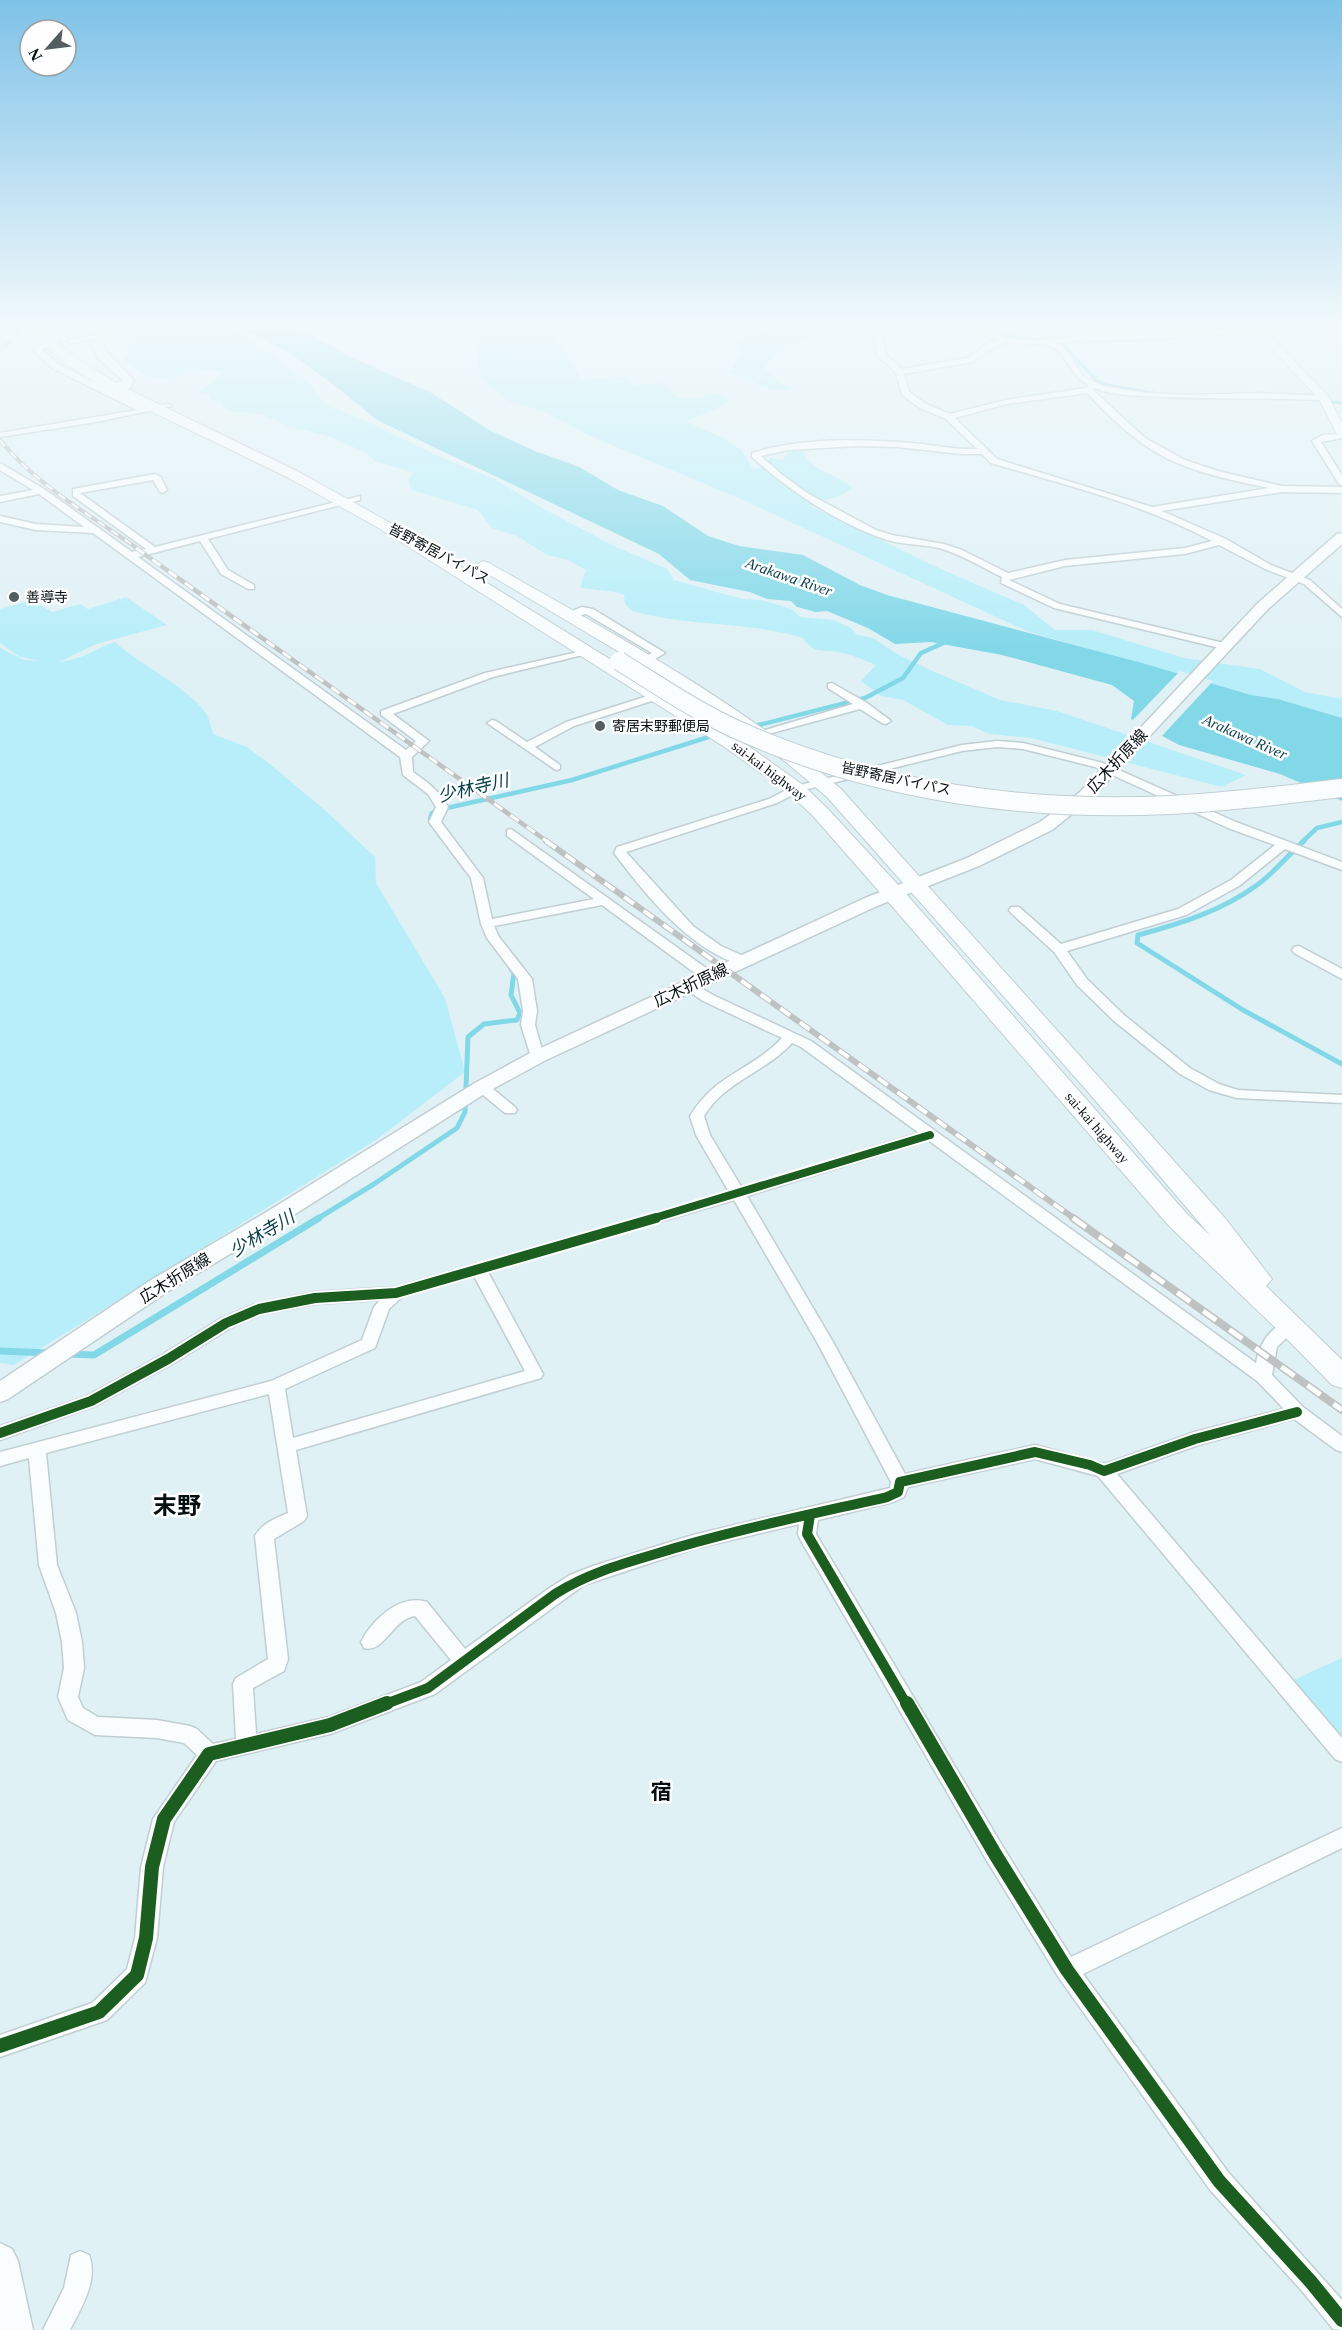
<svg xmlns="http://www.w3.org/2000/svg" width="1342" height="2330" viewBox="0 0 1342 2330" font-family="'Times New Roman','Noto Sans JP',serif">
  <rect width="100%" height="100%" fill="#e0f1f6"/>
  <g fill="#b7eef9">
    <path d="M140 322H233L232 325 257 347 272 353 291 373 307 380 326 405 371 423 436 455 494 479 546 510 610 544 667 569 674 580 742 599 762 600 792 609 800 617 833 620 851 628 857 635 873 638 897 654 928 669 1000 700 1057 711 1246 775 1222 787 1031 738 990 734 971 726 948 725 903 700 881 696 861 681 876 665C864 660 851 654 838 652 821 649 815 655 803 638 748 621 688 627 632 611L625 604 624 595C610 589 594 591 580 587L586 570 568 560 547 555 517 536 492 528 478 510 412 490 408 480 414 473 375 461 366 453 331 437 288 426 261 414 230 411 223 407 222 402 211 400 209 394 200 392 224 372C180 360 167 401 124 359L131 351 126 348 137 340 129 333 138 327Z"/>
    <path d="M508 322 537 323 550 327 582 379 625 377 631 385 665 383 677 398H697L715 393 731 400 717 409 685 421 723 438 742 451 753 469 763 467 770 458 783 460 790 450 803 452C813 473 837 473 853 488L841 495 811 506 943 570 1024 605 1055 630H1092L1184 658 1260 669 1305 692 1342 699V718L1278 699 1251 695 1029 632 741 499 588 435 546 412 508 401 480 377 477 343 488 329Z"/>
    <path d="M763 322H804L808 327 809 337 780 349 764 368 780 383 796 390H775L728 373 742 352 735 344 737 340Z"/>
    <path d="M126 597 167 625 96 644 59 662C81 660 94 649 115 642 141 666 184 684 205 712 209 717 211 727 213 734L247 747 271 765 327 812 375 857 376 883 445 998 465 1072 376 1140 14 1365 0 1363V648L24 660 40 661 20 657 0 643V609L32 600 52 612 80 604 88 609Z"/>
    <path d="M1342 1658V1742L1291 1681Z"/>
  </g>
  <path fill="#83d8e8" d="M239 322H270L273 325 305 332 355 359 430 392 489 430 535 451 579 467 618 490 663 506 708 536 739 546 803 555 860 585 887 595 1142 663 1251 695 1278 699 1342 718V801L1280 774 1179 745 1131 719 1134 701 1112 685 1002 655 931 642 895 644 868 628 827 611 816 612 797 607 791 601 767 599 750 592 690 580 659 554 377 420 329 381 285 350 243 330Z"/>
  <path fill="#e0f1f6" d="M1180 671 1213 681 1160 738 1131 722Z"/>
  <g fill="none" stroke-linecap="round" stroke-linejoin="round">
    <g stroke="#83d8e8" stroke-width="3">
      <path d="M962 322 973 325"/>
      <path d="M989 330 1016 337 1061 342 1096 380 1106 385 1159 394"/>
      <path d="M1172 397 1219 398"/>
      <path d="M1307 399 1342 403"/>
    </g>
    <g stroke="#83d8e8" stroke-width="4.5">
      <path d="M751 727 865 698 903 678 921 653 948 641"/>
      <path d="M434 826 430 819 432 813 438 810 572 780 715 735"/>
      <path d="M1302 842 1317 828 1342 822"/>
    </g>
    <g stroke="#83d8e8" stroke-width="5">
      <path d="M1304 841C1288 855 1274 873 1257 885 1222 911 1179 924 1138 935L1137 943 1243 1010 1342 1064"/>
      <path d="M317 1219 374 1184 457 1128 465 1112 468 1037 484 1024 517 1020 520 1013 511 995 514 973 511 969"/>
    </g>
    <g stroke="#83d8e8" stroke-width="7">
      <path d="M0 1351 50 1353"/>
      <path d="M67 1354 94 1355 319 1218"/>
    </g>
    <path stroke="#bfcfd4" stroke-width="8" stroke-dasharray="8 4" stroke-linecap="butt" d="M43 346 70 341"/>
    <defs>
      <g id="minor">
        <path d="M869 322H877L881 329 886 355 902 369 967 358 990 342 998 340 954 322H963L993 331 1006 339 1034 341 1090 335 1084 322H1090L1098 335C1179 335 1260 324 1342 324V328C1280 328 1219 336 1157 339 1123 341 1089 339 1055 343L1063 346 1084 377 1103 386 1146 393 1190 395 1261 393 1327 396 1328 398 1324 400C1270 398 1216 399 1163 397 1141 395 1116 397 1095 388L1093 390 1145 438 1185 460 1218 471 1282 486 1342 487V493L1282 492 1162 511 1226 539 1271 565 1310 580 1342 609V617L1304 584 1265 569 1219 545 1185 554 1065 566 1009 580 1060 604 1228 644V648L1224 649 1054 608 1001 583 1002 577C981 567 961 554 939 548 921 544 902 545 884 539 837 523 789 490 752 457V453C803 437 860 439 912 443 934 445 955 450 977 449L946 419 920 408 902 395 896 373 878 356 873 329ZM1004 343C1014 344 1041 343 1048 345 1067 351 1070 377 1089 385L1086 388 1006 400 950 414 926 404 909 392 904 374 972 362 996 346ZM1087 393C1105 412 1124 431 1146 446 1182 471 1227 479 1269 488L1152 507 997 459 955 418 1006 404ZM856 446 897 447 962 454H982L991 463C1066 485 1143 504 1212 541L1185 548 1065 560 1008 573 962 550 944 544 892 535 876 530 809 494 781 474 761 456 788 450Z"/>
        <path d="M105 333 108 337 70 343 66 341Z"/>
        <path d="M43 344 47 346 42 350 58 364 146 408 168 404 172 406 96 422 0 437V433L137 410 52 368 33 350Z"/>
        <path d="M1342 434V438L1321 442 1342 475V485L1339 484 1312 441 1322 435Z"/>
        <path d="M0 463 44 489 132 552 146 549 73 496V489L155 474 161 477 167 490 163 493 160 492 153 480 80 493 155 547 360 496V500L208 539 228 570 254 585V589H248L221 574 200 541 138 557 406 750 416 741 381 715V711L485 673 591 649V653L493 677 393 714 429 741 412 757 413 772C427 782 440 791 448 807L441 822 483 878 492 919 594 899 507 836V830L511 829 713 973 715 976 713 979H703L602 905 494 926 499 937 532 979 537 1011 535 1025 544 1057 542 1060H532L521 1025 523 1011 518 979 487 938 481 924 471 878 429 822 436 807 428 794 403 775 400 757 93 533 36 530 0 522V516L36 524 84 527 39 494 0 502V496L33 490 0 470Z"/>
        <path d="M582 607 593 609 665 653 650 662H642V658L652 653 586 614 567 618 562 615Z"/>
        <path d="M832 683 867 703 891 721 886 724 882 723 860 709 761 736 755 733 853 704 828 688V684Z"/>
        <path d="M657 693 661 694V698L574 726 535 747 560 765V769L556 770 487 723 492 720 496 721 527 742 566 722Z"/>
        <path d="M997 741 1023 743 1103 763 1236 822 1342 862V870L1285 849 1239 886 1186 915 1067 951 1087 979 1124 1015 1190 1068 1219 1084 1238 1090 1342 1095V1103L1237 1098 1209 1090 1180 1074 1114 1021 1077 985 1054 952 1011 913 1009 910 1011 907H1019L1061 944 1178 909 1231 880 1275 845 1228 828 1095 767 1023 749 997 747 962 751 800 791 777 803 626 852 693 926 721 946 748 958 750 961 743 965C691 952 645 894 614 853L617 847 769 799 792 787 962 745Z"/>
        <path d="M1299 946 1342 969V979L1294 953 1292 950 1294 947Z"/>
        <path d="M689 981 713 995 811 1041 1256 1363C1259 1343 1271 1326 1291 1320L1297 1322 1299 1326 1277 1347 1272 1375 1303 1407 1342 1436V1452L1336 1450 1294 1419 1198 1445 1117 1474 1342 1738V1762L1335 1759 1098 1476 1035 1459 908 1487 904 1497 893 1502 818 1520 816 1534 1003 1847 1071 1957 1342 1828V1848L1083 1974 1228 2172 1342 2300V2330L1333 2329 1302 2291 1210 2190 1059 1978 987 1861 800 1539 798 1534 799 1524 693 1549 584 1585 435 1694 330 1734 216 1761 174 1822 163 1867 157 1938 145 1983 107 2020 0 2057V2035L92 2003 127 1969 135 1938 141 1867 153 1819 197 1755 184 1743 157 1738 95 1735 68 1720 58 1697 64 1668 62 1642 56 1613 39 1565 29 1458 0 1466V1452L271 1381 362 1340 374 1307 380 1300 315 1304 262 1314 232 1327 174 1363 97 1405 0 1440V1426L85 1397 162 1355 220 1319 253 1305 315 1292 396 1287 729 1192 696 1135 690 1116C716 1073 751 1071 782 1038L703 1001 684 988 682 985ZM792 1043 801 1047 919 1133 742 1188 710 1135 704 1116C725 1081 766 1072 792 1043ZM928 1140 1257 1381 1284 1409 1195 1432 1105 1464 1035 1445 905 1474 833 1342 747 1196ZM734 1200 817 1342 891 1482 890 1488 693 1535 593 1566 570 1575 548 1589 465 1649 427 1602C400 1593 372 1620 361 1642L364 1648C384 1654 392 1619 415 1616L451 1660 421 1682 329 1717 256 1734 253 1688 284 1671 288 1659 274 1539 304 1521 307 1516 296 1450 541 1378 543 1374 488 1272ZM474 1276 525 1371 293 1438 285 1389 375 1348 389 1309 402 1297ZM269 1394 288 1513C276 1518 261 1524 255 1536L268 1659 236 1678 233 1684 236 1739 213 1744 197 1729 190 1726 157 1720 98 1717 83 1708 78 1697 84 1668 82 1642 76 1613 57 1565 46 1453Z"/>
        <path d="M482 1083 487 1084 515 1107 517 1110 515 1113H505L477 1090 475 1087 477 1084Z"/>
        <path d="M80 2251 89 2255C99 2280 81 2308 70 2330H43L64 2288 71 2255Z"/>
      </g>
      <path id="tertiary" d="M1247 322H1257L1328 396 1342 423V437L1337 434 1319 399Z"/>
      <g id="secondary">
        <path d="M1342 533V544L1268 609 1092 798 1052 830 979 866 877 906 544 1061 489 1091 281 1223 167 1292 8 1399 0 1402V1381L151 1280 265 1213 475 1083 530 1053 865 898 967 858 1040 822 1080 792 1258 603 1337 534Z"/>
        <path d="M0 2243 12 2249 18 2261 33 2330H0Z"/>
      </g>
      <path id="primary" d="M111 322H123L104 345 106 351 134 380 130 388 114 392 108 388 122 380 98 358 92 345Z"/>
      <path id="trunk" d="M31 323 35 324 76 358 119 385 297 471 387 521 737 738 803 785 827 808 900 887 1187 1214 1210 1235 1089 1093 827 797 787 763 703 702 475 566 483 561 489 563C611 632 733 698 841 789L1225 1218 1272 1279 1266 1286 1342 1360V1388L1332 1385 1281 1333 1169 1226 884 897 813 816 789 793 723 746 377 527 287 477 109 391 66 364 27 330 25 327 27 324Z"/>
    </defs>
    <use href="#minor" stroke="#c1ced2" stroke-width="3"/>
    <use href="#tertiary" stroke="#c1ced2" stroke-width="2"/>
    <use href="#secondary" stroke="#c1ced2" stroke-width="3"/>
    <use href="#primary" stroke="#c1ced2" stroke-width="3"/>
    <use href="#trunk" stroke="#c1ced2" stroke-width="2"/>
    <use href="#minor" fill="#fafdfe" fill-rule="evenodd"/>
    <use href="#tertiary" fill="#fafdfe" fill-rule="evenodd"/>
    <use href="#secondary" fill="#fafdfe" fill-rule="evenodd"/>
    <use href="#primary" fill="#fafdfe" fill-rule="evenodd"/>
    <use href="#trunk" fill="#fafdfe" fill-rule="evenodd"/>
    <defs>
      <g id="rail-far3">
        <path d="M0 352 28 322"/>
        <path d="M0 440C36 485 92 516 138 549"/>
      </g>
      <path id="rail-far2" d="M136 548 548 842"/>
      <path id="rail-far1" d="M546 841 1075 1219"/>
      <path id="rail" d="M1073 1218 1342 1410"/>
    </defs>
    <use href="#rail-far3" stroke="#bec2c3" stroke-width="4"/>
    <use href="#rail-far2" stroke="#bec2c3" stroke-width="4.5"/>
    <use href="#rail-far1" stroke="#bec2c3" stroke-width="6"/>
    <use href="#rail" stroke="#bec2c3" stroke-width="8"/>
    <use href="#rail-far3" stroke="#fefefe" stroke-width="2" stroke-dasharray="8" stroke-linecap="butt"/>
    <use href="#rail-far2" stroke="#fefefe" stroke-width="3" stroke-dasharray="10" stroke-linecap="butt"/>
    <use href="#rail-far1" stroke="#fefefe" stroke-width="4" stroke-dasharray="12" stroke-linecap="butt"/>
    <use href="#rail" stroke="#fefefe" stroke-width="5" stroke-dasharray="16" stroke-linecap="butt"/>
    <defs>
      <path id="trunk-bridge-far1" d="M25 322 31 327"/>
      <path id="trunk-bridge" d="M619 661C661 687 703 716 749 735 881 792 1028 812 1170 805 1228 802 1285 795 1342 788"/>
    </defs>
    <use href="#trunk-bridge-far1" stroke="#c1ced2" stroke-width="16" stroke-linecap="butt"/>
    <use href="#trunk-bridge" stroke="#c1ced2" stroke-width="20" stroke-linecap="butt"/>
    <use href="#trunk-bridge-far1" stroke="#fafdfe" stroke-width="14"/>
    <use href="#trunk-bridge" stroke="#fafdfe" stroke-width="18"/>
    <defs>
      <path id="cycleway-far2" d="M651 1219 930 1135"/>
      <g id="cycleway-far1">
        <path d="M0 1433 91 1401 168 1359 226 1323 259 1309 315 1298 396 1293 656 1218"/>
        <path d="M810 1515 807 1534 907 1705"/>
        <path d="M383 1705 428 1688 555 1594C585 1575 618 1565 652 1555 729 1531 808 1515 887 1497L898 1492 900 1482 1035 1452 1090 1465 1104 1471 1195 1439 1297 1412"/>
      </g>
      <g id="cycleway">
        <path d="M907 1703 995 1854 1067 1970 1219 2181 1311 2282 1342 2320"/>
        <path d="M0 2046 99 2012 137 1975 146 1938 152 1867 164 1819 209 1754 330 1725 387 1703"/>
      </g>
    </defs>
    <use href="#cycleway-far2" stroke="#fefefe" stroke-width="12"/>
    <use href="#cycleway-far1" stroke="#fefefe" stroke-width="14"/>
    <use href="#cycleway" stroke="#fefefe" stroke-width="17"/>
    <use href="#cycleway-far2" stroke="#1b5e20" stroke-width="8"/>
    <use href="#cycleway-far1" stroke="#1b5e20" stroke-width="10"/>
    <use href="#cycleway" stroke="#1b5e20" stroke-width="14"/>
  </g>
  <linearGradient id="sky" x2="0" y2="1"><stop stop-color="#7fc2e8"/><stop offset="0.5" stop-color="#f1f9fb"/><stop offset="1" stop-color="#f1f9fb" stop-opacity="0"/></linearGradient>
  <rect width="1342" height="648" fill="url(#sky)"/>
  <g fill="#525e62" stroke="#fefefe" stroke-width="2">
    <circle cx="14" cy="597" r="6"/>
    <circle cx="600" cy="726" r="6"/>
  </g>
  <g text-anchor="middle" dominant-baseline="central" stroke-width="5" stroke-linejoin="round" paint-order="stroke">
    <g font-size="14" fill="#050f12" stroke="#fefefe">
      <text transform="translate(439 554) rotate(28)">皆野寄居バイパス</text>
      <text transform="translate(769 771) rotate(37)">sai-kai highway</text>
      <text transform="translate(896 779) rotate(12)">皆野寄居バイパス</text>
      <text transform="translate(1097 1128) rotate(49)">sai-kai highway</text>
    </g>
    <g font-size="14" fill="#050f12" stroke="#fefefe" text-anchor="start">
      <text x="26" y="597">善導寺</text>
      <text x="612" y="726">寄居末野郵便局</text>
    </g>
    <g font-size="15" font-style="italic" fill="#073e47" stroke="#fefefe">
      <text transform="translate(789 577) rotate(19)">Arakawa River</text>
      <text transform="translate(1245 737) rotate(24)">Arakawa River</text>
    </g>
    <g font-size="16" fill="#050f12" stroke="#fefefe">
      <text transform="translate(1117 761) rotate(-47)">広木折原線</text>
      <text transform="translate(691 985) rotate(-25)">広木折原線</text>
      <text transform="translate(175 1278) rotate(-32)">広木折原線</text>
    </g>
    <g font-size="18" font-style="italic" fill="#073e47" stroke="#fefefe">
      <text transform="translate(473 788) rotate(-13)">少林寺川</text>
      <text transform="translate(262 1234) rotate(-31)">少林寺川</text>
    </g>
    <g font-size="21" font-weight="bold" fill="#050f12" stroke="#fefefe">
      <text x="661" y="1792">宿</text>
    </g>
    <g font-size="24" font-weight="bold" fill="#050f12" stroke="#fefefe">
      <text x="177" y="1506">末野</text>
    </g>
  </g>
  <g transform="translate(48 48) rotate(242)"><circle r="28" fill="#fefefe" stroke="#9a9ea0" stroke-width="1.5"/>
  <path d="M0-4.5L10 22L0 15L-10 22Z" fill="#525e62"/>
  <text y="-9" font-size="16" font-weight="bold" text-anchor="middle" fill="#050f12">N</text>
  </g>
</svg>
